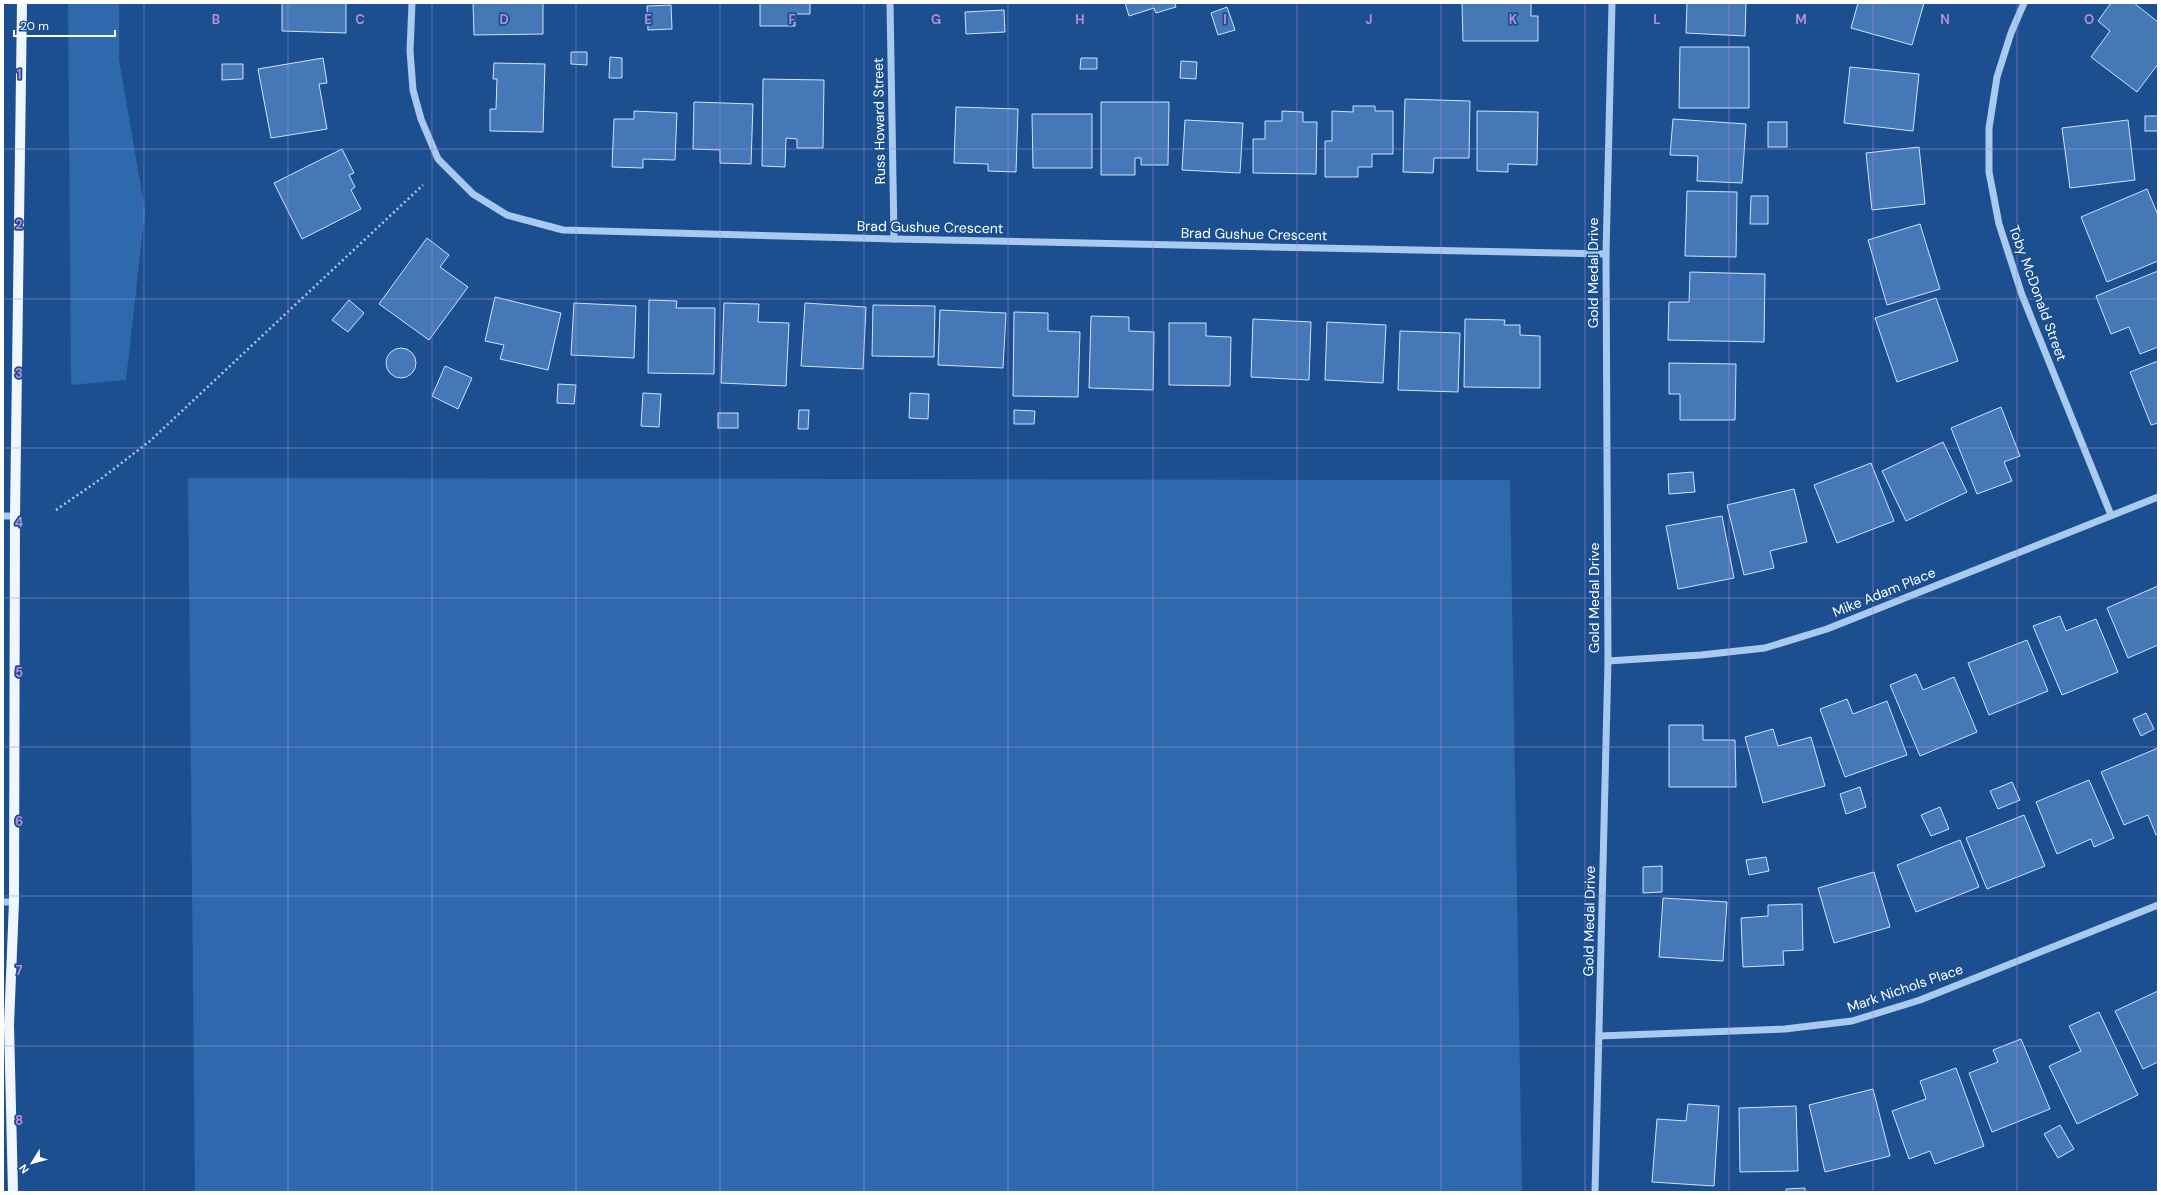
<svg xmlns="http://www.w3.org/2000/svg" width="2161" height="1195" font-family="'DM Sans',sans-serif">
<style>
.green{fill:#2e69ad}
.building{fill:#4478b7;stroke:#cfe3fa}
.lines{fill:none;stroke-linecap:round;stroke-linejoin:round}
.path{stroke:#a9c9ee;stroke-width:2.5;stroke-dasharray:2 3;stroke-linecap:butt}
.minor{stroke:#a9c9ee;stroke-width:7}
.major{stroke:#f0f6ff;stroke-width:10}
.grid{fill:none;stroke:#b68bdc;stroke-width:1;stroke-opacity:0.55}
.labels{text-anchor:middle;stroke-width:3.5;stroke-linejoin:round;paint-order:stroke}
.street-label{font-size:14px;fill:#fff;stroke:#1b4f8f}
.grid-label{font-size:13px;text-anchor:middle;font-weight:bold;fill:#b68bdc;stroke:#1b4f8f;stroke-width:3.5;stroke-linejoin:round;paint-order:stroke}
</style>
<rect width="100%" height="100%" fill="#1b4f8f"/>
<g class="green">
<polygon points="68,3 119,3 119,59 145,211 126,380 71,385"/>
<polygon points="188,478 1510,480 1522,1192 195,1192"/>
</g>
<g class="building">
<polygon points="282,3 346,3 346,33 282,31"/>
<polygon points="473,3 543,3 543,34 474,35"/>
<polygon points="760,3 810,3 810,14 795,14 795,26 760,26"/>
<polygon points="1125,3 1175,3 1176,7 1156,13 1154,8 1129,16"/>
<polygon points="1462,3 1531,3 1531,16 1538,16 1538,41 1463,41"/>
<polygon points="1687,3 1746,3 1745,36 1686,33"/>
<polygon points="1858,3 1924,3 1912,45 1851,28"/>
<polygon points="2111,3 2134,3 2158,22 2158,64 2137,92 2091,57 2110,31 2098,21"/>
<polygon points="671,5 672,29 648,30 647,6"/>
<polygon points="1227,7 1235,30 1218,35 1211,13"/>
<polygon points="1004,10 1005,32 966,34 965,12"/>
<polygon points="1680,47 1749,47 1749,108 1679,108"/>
<polygon points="571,52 587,52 587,65 571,64"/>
<polygon points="610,57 622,58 622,78 609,78"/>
<polygon points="323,58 327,83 319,84 327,129 271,138 258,69"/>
<polygon points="1081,58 1097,58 1097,69 1080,69"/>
<polygon points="1181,61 1197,62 1196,79 1180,78"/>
<polygon points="494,63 545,64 543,132 490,131 490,109 496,109 497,79 493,79"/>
<polygon points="222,64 243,64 243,79 222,80"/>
<polygon points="1850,67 1919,74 1913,131 1844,123"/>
<polygon points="763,79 824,80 823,148 797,148 797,139 786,138 785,167 762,166"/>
<polygon points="1405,99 1470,101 1469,158 1434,158 1433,173 1403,172"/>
<polygon points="694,102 753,104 751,164 720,163 720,150 693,149"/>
<polygon points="1101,102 1169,102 1168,165 1141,165 1141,158 1135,158 1135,175 1101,175"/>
<polygon points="1353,106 1375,106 1375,111 1393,111 1393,154 1372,154 1372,167 1358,167 1358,177 1325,177 1325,141 1332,141 1332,111 1353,112"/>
<polygon points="956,107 1018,109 1016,172 988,171 988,164 954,163"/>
<polygon points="634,111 677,113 675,160 643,159 643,168 612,167 614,119 634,119"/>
<polygon points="1282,111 1303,112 1303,122 1317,122 1316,174 1253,173 1253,139 1265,139 1265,121 1282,121"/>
<polygon points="1477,111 1538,112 1537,165 1508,164 1508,172 1477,171"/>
<polygon points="1032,114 1092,114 1092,168 1033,168"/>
<rect x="2145" y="116" width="13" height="15"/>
<polygon points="1673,119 1746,124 1742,183 1697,181 1698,156 1670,155"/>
<polygon points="1185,120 1243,123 1240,173 1182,170"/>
<polygon points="2128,120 2135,180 2070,188 2062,128"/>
<rect x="1768" y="122" width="19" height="25"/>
<polygon points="1919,147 1925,204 1872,210 1866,153"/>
<polygon points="342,149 354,173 349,175 355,187 351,190 361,209 302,239 274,183"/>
<polygon points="2147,189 2158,215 2158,261 2107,282 2081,217"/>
<polygon points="1687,191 1737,192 1736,257 1685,256"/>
<polygon points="1751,196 1768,196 1768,224 1750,224"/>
<polygon points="1920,224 1940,289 1887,305 1868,240"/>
<polygon points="427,238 449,255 440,267 468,287 429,340 379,304"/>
<polygon points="2158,271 2158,347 2140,354 2129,327 2111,334 2096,296"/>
<polygon points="1690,272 1765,274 1764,342 1668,340 1669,302 1689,302"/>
<polygon points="495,297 561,313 548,370 500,359 504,345 485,341"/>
<polygon points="1936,298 1958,361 1897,382 1875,318"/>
<polygon points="349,300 364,313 348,332 332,320"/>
<polygon points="649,300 677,301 676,308 715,308 714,374 648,373"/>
<polygon points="574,303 636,306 634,358 571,355"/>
<polygon points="724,303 759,304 758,322 789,323 786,386 721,383"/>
<polygon points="805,303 866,307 863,369 801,366"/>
<polygon points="873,305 935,306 934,357 872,356"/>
<polygon points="940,310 1006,313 1003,368 938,365"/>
<polygon points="1014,312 1048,313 1048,331 1080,332 1078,397 1013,396"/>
<polygon points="1091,316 1129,317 1129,331 1154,332 1153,390 1089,388"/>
<polygon points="1253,319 1311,322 1309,380 1251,377"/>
<polygon points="1465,319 1505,320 1504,325 1520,325 1520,335 1540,336 1540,388 1464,387"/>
<polygon points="1327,322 1386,325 1383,383 1325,380"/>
<polygon points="1169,323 1206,323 1206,336 1231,337 1230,386 1169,385"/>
<polygon points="1400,331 1460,333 1458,392 1398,390"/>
<circle cx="401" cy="363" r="15"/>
<polygon points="2158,361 2158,423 2151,425 2130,372"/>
<polygon points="1669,363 1736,364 1735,420 1680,420 1680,394 1669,394"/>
<polygon points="445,366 472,378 458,409 432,396"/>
<polygon points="558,384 576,385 574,404 557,403"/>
<polygon points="643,393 661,394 659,427 641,426"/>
<polygon points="910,393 929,394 928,419 909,418"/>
<polygon points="2001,407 2020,456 2004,462 2012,481 1977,494 1951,428"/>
<polygon points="799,410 809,410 808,429 798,429"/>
<polygon points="1014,410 1035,411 1034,424 1014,424"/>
<rect x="718" y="413" width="20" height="15"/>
<polygon points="1943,442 1967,492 1906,521 1882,471"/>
<polygon points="1871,463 1894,521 1837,543 1814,485"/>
<polygon points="1693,472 1695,492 1669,494 1668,474"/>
<polygon points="1794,489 1807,542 1770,551 1774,568 1744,575 1727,505"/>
<polygon points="1722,516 1734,578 1678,589 1666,526"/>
<polygon points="2158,586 2158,645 2128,658 2107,608"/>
<polygon points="2060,616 2066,631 2096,619 2118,672 2062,695 2033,626"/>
<polygon points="2027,640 2048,691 1989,715 1968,663"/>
<polygon points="1916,674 1923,690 1954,677 1977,732 1920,756 1890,685"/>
<polygon points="1847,699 1853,714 1887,701 1907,755 1845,777 1820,709"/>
<polygon points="2146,713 2154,729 2141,736 2133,719"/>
<polygon points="1669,725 1703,725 1703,740 1735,740 1736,787 1669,787"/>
<polygon points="1773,729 1778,746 1811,737 1825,786 1763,803 1745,737"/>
<polygon points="2158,748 2158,834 2156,835 2148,815 2124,825 2101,772"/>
<polygon points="2089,780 2114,838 2094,847 2091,839 2057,854 2036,802"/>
<polygon points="2012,782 2020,800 1998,809 1990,791"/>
<polygon points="1860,787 1866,807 1846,814 1840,794"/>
<polygon points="1940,807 1949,829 1931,836 1921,815"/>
<polygon points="2024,815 2045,866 1987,889 1966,838"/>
<polygon points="1960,840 1979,887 1916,912 1897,865"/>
<polygon points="1766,857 1769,871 1749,875 1746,860"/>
<polygon points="1662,866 1662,892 1643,893 1643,867"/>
<polygon points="1874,872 1890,927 1834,943 1818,888"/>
<polygon points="1663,898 1727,902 1723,961 1659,957"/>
<polygon points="1802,904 1803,950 1783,951 1784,965 1743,967 1741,918 1768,916 1768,905"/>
<polygon points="2158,991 2158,1062 2143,1069 2115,1011"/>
<polygon points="2099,1012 2138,1095 2077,1124 2049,1066 2081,1051 2069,1026"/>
<polygon points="2021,1039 2050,1109 1992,1132 1969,1073 1998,1062 1993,1050"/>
<polygon points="1956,1068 1984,1146 1935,1164 1930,1151 1909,1159 1892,1111 1926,1099 1920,1081"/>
<polygon points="1873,1089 1890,1156 1825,1172 1809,1105"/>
<polygon points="1688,1104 1719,1106 1714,1186 1652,1182 1657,1119 1686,1121"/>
<polygon points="1796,1106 1798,1171 1740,1172 1739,1108"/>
<polygon points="2060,1125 2074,1149 2058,1158 2044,1134"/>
<polygon points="1805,1188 1805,1192 1786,1192 1786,1189"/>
</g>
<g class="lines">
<polyline class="path" points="56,510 102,478 150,441 423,185"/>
<g class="minor">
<polyline points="412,3 410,51 413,90 421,119 438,159 473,194 507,215 563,230 894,239 1606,254"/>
<polyline points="890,3 894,239"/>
<polyline points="2024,3 2011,33 1997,77 1989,128 1989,172 1999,224 2022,295 2111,515"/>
<polyline points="3,516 15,516"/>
<polyline points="1608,661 1701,655 1765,648 1827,629 2158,497"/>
<polyline points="3,902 14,902"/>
<polyline points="1599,1036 1785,1029 1852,1021 1920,1000 2158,905"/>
<polyline points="1595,1192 1608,661 1606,254 1612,3"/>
</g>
<polyline class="major" points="13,1192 9,1025 14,902 15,516 22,3"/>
</g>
<path class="grid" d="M144 3V1192M288 3V1192M432 3V1192M576 3V1192M720 3V1192M864 3V1192M1008 3V1192M1153 3V1192M1297 3V1192M1441 3V1192M1585 3V1192M1729 3V1192M1873 3V1192M2017 3V1192M3 149H2158M3 299H2158M3 448H2158M3 598H2158M3 747H2158M3 896H2158M3 1046H2158"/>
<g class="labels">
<g class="street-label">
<text transform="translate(879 121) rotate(-91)" y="5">Russ Howard Street</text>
<text transform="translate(930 227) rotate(1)" y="5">Brad Gushue Crescent</text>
<text transform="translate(1254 234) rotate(1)" y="5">Brad Gushue Crescent</text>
<text transform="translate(1593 273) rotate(-90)" y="5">Gold Medal Drive</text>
<text transform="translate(2038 293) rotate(70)" y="5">Toby McDonald Street</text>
<text transform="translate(1884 592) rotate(-22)" y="5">Mike Adam Place</text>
<text transform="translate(1594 598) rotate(-90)" y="5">Gold Medal Drive</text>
<text transform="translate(1589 921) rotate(-89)" y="5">Gold Medal Drive</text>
<text transform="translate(1905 988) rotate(-19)" y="5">Mark Nichols Place</text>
</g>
</g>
<g class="grid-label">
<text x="216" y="24">B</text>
<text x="360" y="24">C</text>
<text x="504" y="24">D</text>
<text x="648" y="24">E</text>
<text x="792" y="24">F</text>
<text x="936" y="24">G</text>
<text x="1080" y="24">H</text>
<text x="1225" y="24">I</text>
<text x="1369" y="24">J</text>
<text x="1513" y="24">K</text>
<text x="1657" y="24">L</text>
<text x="1801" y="24">M</text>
<text x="1945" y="24">N</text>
<text x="2089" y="24">O</text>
<text x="19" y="79">1</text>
<text x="19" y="229">2</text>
<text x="19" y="378">3</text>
<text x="19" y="527">4</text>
<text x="19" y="677">5</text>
<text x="19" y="826">6</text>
<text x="19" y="975">7</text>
<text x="19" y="1125">8</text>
</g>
<rect width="2161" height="1195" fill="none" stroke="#ffffff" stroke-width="8"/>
<g transform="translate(32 1163) rotate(233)" stroke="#1b4f8f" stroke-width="3" paint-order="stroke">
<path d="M0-3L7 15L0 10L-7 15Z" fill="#ffffff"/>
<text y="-6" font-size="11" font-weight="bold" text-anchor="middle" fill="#ffffff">N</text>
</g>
<path d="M14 30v6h101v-6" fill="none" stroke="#ffffff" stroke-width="2"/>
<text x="20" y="30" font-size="12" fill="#ffffff" stroke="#1b4f8f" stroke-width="3" paint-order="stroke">20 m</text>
</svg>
